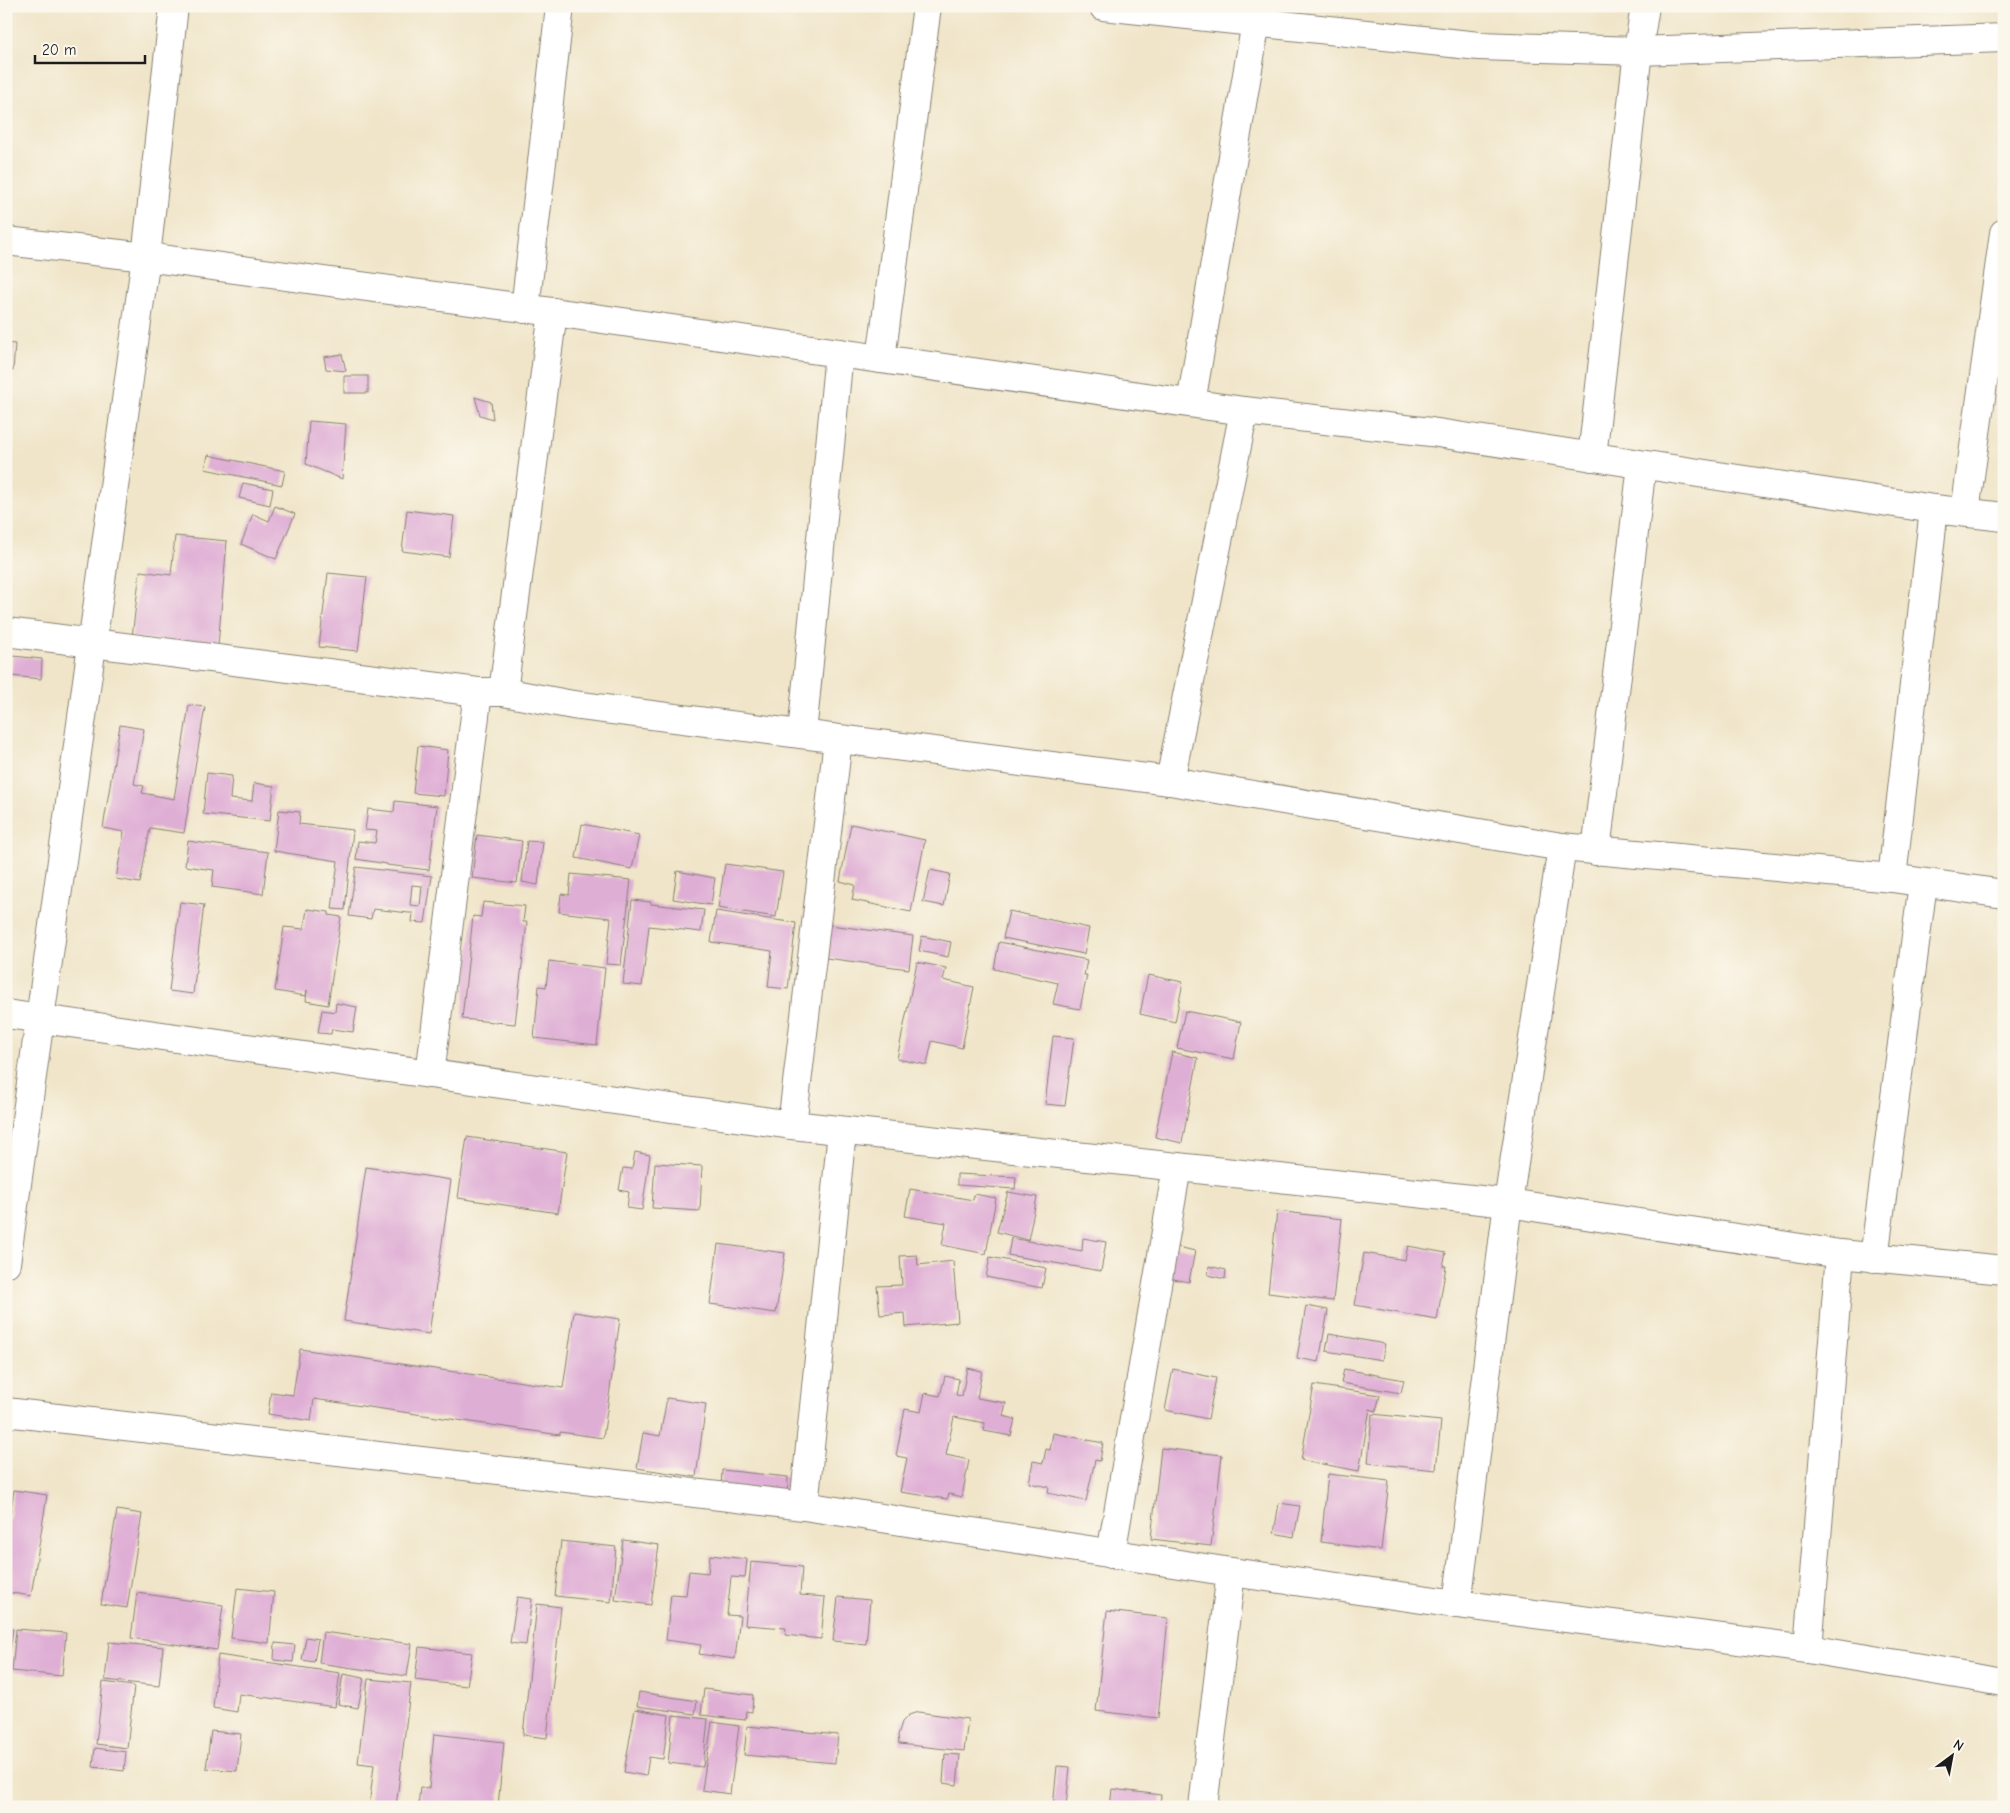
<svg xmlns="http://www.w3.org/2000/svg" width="2010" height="1813" font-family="'Comic Neue',sans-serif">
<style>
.building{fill:#dfaed5;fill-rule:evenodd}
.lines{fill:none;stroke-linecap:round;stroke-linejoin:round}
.street-casing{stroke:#868072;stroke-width:30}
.secondary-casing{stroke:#868072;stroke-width:30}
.street{stroke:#fff;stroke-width:28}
.secondary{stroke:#fff;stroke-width:28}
</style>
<rect width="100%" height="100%" fill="#fbf7ec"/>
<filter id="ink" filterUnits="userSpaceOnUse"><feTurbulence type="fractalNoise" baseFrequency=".02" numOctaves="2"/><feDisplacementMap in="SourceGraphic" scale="10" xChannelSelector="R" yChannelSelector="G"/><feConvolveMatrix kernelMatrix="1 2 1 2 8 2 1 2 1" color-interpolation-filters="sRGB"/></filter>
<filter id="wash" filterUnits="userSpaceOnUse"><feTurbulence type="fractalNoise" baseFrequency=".0096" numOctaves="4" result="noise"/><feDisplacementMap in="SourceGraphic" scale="20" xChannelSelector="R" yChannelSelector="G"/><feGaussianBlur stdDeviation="1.12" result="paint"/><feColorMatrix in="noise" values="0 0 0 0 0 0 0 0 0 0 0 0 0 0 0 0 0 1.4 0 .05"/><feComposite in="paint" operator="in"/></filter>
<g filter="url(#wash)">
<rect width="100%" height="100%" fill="#f0e5c9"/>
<g id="blocks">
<g class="building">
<polygon points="6,343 15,344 13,371 6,370"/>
<polygon points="342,354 346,371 326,369 324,357"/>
<rect x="344" y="376" width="24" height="17"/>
<polygon points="475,397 491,402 493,419 480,415"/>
<polygon points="309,421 346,424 342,479 306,464"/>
<polygon points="208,455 285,471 282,485 205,469"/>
<polygon points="243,483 273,489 270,505 239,498"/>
<polygon points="275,506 295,514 276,559 241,544 253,514 269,521"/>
<polygon points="407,510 454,516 449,557 402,551"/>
<polygon points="175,536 227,541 218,646 132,637 140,571 171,575"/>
<polygon points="328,573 367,577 358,651 319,647"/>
<polygon points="13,656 42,659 41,679 11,676"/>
<polygon points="189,705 205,707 184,833 150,828 140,883 116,879 124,832 103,828 120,725 144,729 134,784 144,786 142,793 174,799"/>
<polygon points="418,746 448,750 444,796 413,793"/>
<polygon points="207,773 232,776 230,799 252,801 254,783 274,786 270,821 203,814"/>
<polygon points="395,801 437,806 429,870 387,865 387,864 356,859 358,841 375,843 377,831 365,830 368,809 394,812"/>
<polygon points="279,810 300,812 299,824 353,830 345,910 332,909 338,861 274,851"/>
<polygon points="582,824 639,835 632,869 576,858"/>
<polygon points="851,824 925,840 911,912 852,900 855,885 840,881"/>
<polygon points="477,835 522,841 517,883 472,878"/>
<polygon points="188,841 268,852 263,894 212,887 214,870 185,866"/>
<polygon points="527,841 543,842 538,885 522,882"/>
<polygon points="725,864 783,872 776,917 718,908"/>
<path d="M356 867 432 876 425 923 412 922 413 913H409L373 909 371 919 349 916ZM412 885 422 886 420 906 410 905Z"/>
<polygon points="930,870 950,874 944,906 923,902"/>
<polygon points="677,871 715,878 711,905 673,899"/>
<polygon points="571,874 631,880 621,965 606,964 611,918 559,912 561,894 569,895"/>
<polygon points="632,900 651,902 651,904 704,910 701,932 649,926 642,986 623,984"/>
<polygon points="180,902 204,905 193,994 169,991"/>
<polygon points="483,902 525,906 523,922 527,922 515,1024 462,1019 473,916 481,917"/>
<polygon points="307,909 329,912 329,915 341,917 328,1005 306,1001 307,990 306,996 275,991 284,927 304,929"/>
<polygon points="716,911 796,923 788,989 768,987 772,951 711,942"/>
<polygon points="1009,911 1089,928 1084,954 1003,938"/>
<polygon points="830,925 913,936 909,969 826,958"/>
<polygon points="922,936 951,942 948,957 919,951"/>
<polygon points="999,942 1087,960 1084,975 1087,975 1080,1009 1053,1004 1058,983 994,969"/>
<polygon points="549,961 605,968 597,1045 534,1038 539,986 546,987"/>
<polygon points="917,962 946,968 943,980 974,987 962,1048 932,1041 927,1065 897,1059"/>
<polygon points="1148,975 1183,982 1175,1022 1140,1014"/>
<polygon points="336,1003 357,1007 353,1032 332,1029 331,1034 318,1033 322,1010 335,1012"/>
<polygon points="1185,1011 1241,1022 1234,1059 1177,1048"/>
<polygon points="1053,1036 1074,1038 1065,1106 1045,1104"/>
<polygon points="1172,1052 1198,1058 1182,1143 1155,1137"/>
<polygon points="467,1137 567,1152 558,1213 458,1198"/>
<polygon points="635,1152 650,1155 642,1210 627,1208 629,1192 619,1190 623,1168 632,1169"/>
<polygon points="655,1163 702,1166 700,1211 652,1208"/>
<polygon points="366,1167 451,1180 429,1334 344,1321"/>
<polygon points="957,1174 1016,1177 1015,1189 957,1185"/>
<polygon points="910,1189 973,1200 974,1194 996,1198 986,1254 942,1245 946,1223 905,1216"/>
<polygon points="1008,1192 1037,1197 1028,1240 997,1232"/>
<polygon points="1277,1211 1342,1219 1333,1301 1268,1293"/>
<polygon points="1011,1238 1082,1251 1083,1238 1106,1242 1101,1271 1008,1255"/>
<polygon points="718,1244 785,1253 776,1313 710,1304"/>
<polygon points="1174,1246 1195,1251 1189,1282 1168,1278"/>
<polygon points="1408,1246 1446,1253 1443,1266 1446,1266 1437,1320 1355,1305 1364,1253 1405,1260"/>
<polygon points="917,1255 918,1265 953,1261 958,1322 906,1327 905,1313 880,1315 877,1286 902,1285 900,1256"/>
<polygon points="990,1257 1046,1268 1042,1288 986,1277"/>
<polygon points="1209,1266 1226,1270 1225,1279 1208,1275"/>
<polygon points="1306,1306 1328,1310 1319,1362 1297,1358"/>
<polygon points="574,1312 620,1319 603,1438 560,1432 560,1435 314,1399 311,1421 268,1414 271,1392 293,1395 300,1349 563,1388"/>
<polygon points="1329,1334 1385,1344 1382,1360 1326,1351"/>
<polygon points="967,1368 982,1371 977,1398 1006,1403 1003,1416 1015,1419 1011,1436 984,1431 985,1423 954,1417 946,1455 969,1460 962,1497 949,1494 947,1499 900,1492 907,1458 896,1456 905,1409 921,1412 925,1393 940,1396 945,1376 959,1379 956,1395 962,1396"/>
<polygon points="1173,1369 1216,1378 1208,1419 1165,1410"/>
<polygon points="1344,1369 1404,1380 1401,1393 1341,1383"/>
<polygon points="1314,1385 1380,1395 1376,1411 1370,1409 1359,1471 1301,1460"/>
<polygon points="667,1398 706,1404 696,1477 637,1468 643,1433 660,1436"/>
<polygon points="1372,1414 1441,1421 1436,1470 1368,1463"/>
<polygon points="1053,1433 1103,1443 1100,1461 1095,1460 1086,1501 1048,1493 1049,1487 1029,1483 1033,1461 1043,1463 1046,1449 1050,1450"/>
<polygon points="1161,1448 1222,1455 1211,1546 1151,1539"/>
<polygon points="722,1470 788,1477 787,1497 721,1490"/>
<polygon points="1328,1474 1389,1481 1381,1550 1321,1542"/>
<polygon points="14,1490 47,1495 31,1596 6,1592 6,1541"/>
<polygon points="1279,1503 1300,1506 1294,1537 1274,1533"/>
<polygon points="117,1510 142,1514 127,1608 101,1604"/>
<polygon points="623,1540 659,1545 651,1605 615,1600"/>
<polygon points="561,1541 616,1547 611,1602 555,1596"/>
<polygon points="710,1555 747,1559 745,1578 731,1577 727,1615 740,1616 735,1659 699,1654 701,1645 666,1640 671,1594 686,1595 689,1571 708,1573"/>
<polygon points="751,1562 802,1567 800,1595 825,1597 821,1639 785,1635 786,1628 745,1625"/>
<polygon points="237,1588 274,1592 269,1643 231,1638"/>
<polygon points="137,1593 223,1605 217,1650 131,1638"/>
<polygon points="517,1597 532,1599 526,1645 510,1643"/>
<polygon points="838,1597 870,1600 866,1644 833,1641"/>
<polygon points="537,1604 561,1607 547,1738 523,1735"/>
<polygon points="1107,1611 1168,1618 1158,1718 1096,1711"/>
<polygon points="6,1628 13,1629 7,1672 6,1672"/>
<polygon points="16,1629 66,1633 62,1676 12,1671"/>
<polygon points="323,1632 412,1644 407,1676 319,1663"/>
<polygon points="306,1637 318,1639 314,1662 302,1660"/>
<polygon points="109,1642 163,1647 159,1686 105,1680"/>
<polygon points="275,1643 295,1645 293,1662 274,1660"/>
<polygon points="419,1647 472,1653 467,1686 415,1680"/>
<polygon points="218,1655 340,1673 335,1707 239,1694 237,1712 213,1708"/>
<polygon points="343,1674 364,1678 358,1708 338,1704"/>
<polygon points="368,1679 411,1683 396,1807 369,1807 374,1765 358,1763"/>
<polygon points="103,1682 134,1686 127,1748 96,1744"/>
<polygon points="704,1689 753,1695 752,1712 746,1711 745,1720 701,1715"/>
<polygon points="639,1692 697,1701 695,1714 637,1706"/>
<polygon points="635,1709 669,1715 663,1759 649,1757 646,1776 624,1772"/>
<polygon points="918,1712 968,1719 964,1751 899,1744 898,1735 902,1722 909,1715"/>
<polygon points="673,1715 708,1719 703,1767 668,1763"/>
<polygon points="712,1722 739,1726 730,1794 702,1790"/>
<polygon points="747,1726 838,1735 835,1763 744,1755"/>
<polygon points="211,1731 241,1734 237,1771 206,1768"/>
<polygon points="434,1734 504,1742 498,1807 418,1807 420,1787 429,1788"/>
<polygon points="95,1748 126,1752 124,1771 93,1767"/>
<polygon points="945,1754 960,1755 957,1785 943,1783"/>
<polygon points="1057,1766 1070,1767 1066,1807 1053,1807"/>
<polygon points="1112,1789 1161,1795 1160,1807 1110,1807"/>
</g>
</g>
</g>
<g filter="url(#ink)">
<use href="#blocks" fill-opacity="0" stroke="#868072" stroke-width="1"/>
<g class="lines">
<g class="street-casing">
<g id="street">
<polyline points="1103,6 1479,46 1638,51 2004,38"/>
<polyline points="6,241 146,257 553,312 1244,411 1431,432 1934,509 2004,517"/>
<polyline points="525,309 560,6"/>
<polyline points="881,359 927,6"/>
<polyline points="1191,403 1256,22"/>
<polyline points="1592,457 1638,51 1645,6"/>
<polyline points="1965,512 2004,233"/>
<polyline points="6,632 478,692 503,692 573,705 1170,781 1562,847 1892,878 2004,894"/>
<polyline points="503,692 553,312"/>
<polyline points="802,734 839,353"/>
<polyline points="1170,781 1244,411"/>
<polyline points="1596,851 1642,465"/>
<polyline points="1892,878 1934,509"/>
<polyline points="6,1014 792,1125 1508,1203 1840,1254 2004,1270"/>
<polyline points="430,1074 478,692"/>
<polyline points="792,1125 838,740"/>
<polyline points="1874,1258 1923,883"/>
<polyline points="6,1412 804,1506 1231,1572 1457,1604 1808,1649 2004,1682"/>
<polyline points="804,1506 842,1131"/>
<polyline points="1111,1554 1177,1167"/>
<polyline points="1457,1604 1508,1203 1562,847"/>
<polyline points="1808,1649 1840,1254"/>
<polyline points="1203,1807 1231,1572"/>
</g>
</g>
<g class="secondary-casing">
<polyline id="secondary" points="6,1263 146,257 174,6"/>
</g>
<use href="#street" class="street"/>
<use href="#secondary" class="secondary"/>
</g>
</g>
<rect width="2010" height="1813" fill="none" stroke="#fbf7ec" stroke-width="25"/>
<g transform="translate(1952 1756) rotate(32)" stroke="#fbf7ec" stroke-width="4" paint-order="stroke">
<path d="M0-4L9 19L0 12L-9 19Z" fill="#1c1c1c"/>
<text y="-8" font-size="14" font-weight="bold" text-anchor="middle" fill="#1c1c1c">N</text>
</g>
<path d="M35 55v8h110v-8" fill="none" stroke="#1c1c1c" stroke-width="2.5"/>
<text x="42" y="55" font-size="15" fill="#1c1c1c" stroke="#fbf7ec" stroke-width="4" paint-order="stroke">20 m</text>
</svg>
